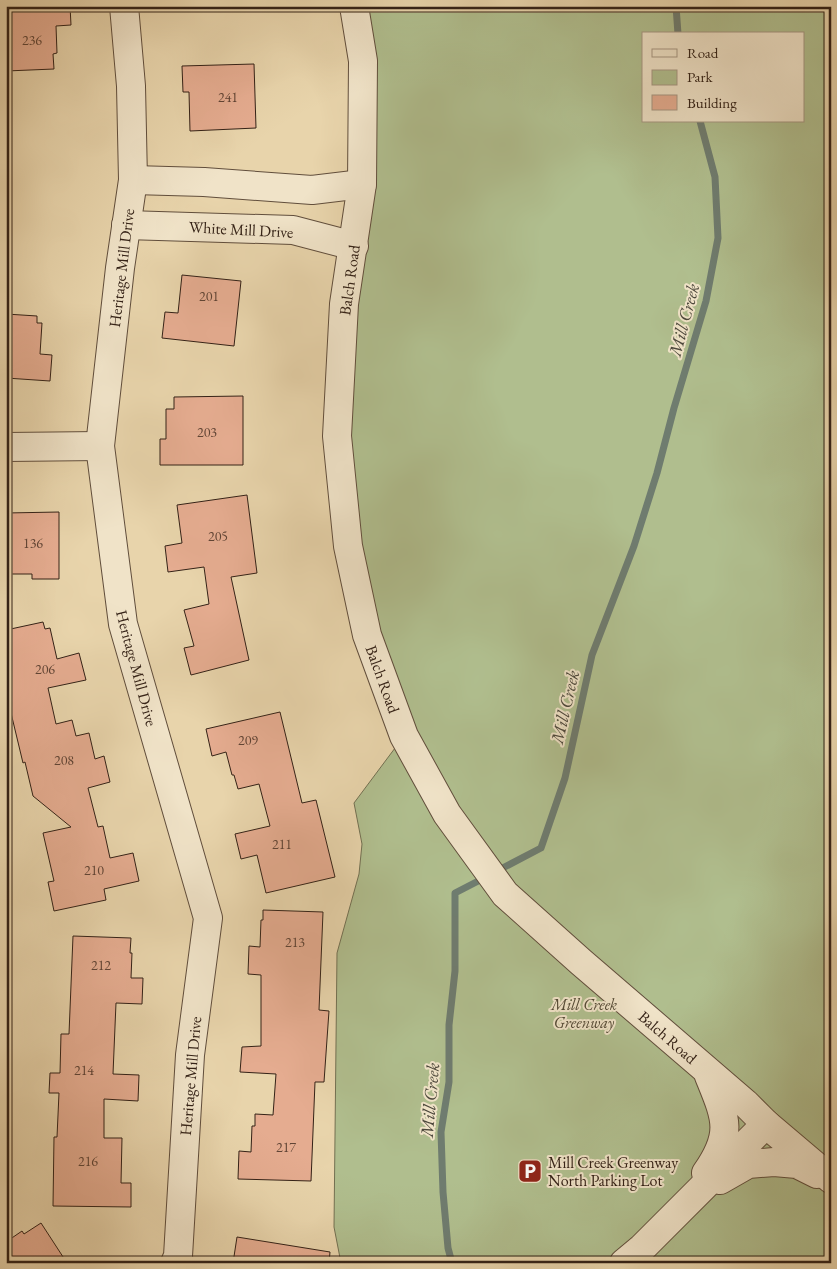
<svg xmlns="http://www.w3.org/2000/svg" width="837" height="1269" font-family="'EB Garamond',serif">
<style>
.green{fill:#b0be8e;stroke:#727052;fill-rule:evenodd}
.lines{fill:none;stroke-linecap:round;stroke-linejoin:round}
.stream{stroke:#6f7c6f;stroke-width:7}
.building{fill:#e5ac90;stroke:#342217}
.minor-casing{stroke:#614e3c;stroke-width:30}
.minor{stroke:#f0e3c8;stroke-width:28}
.labels{text-anchor:middle;stroke-width:4;stroke-linejoin:round;paint-order:stroke}
.number-label{font-size:14px;fill:#604435}
.street-label{font-size:16px;fill:#342217;stroke:#f0e3c8}
.park-label{font-size:16px;font-style:italic;fill:#534935;stroke:#f0e3c8}
.poi-label{font-size:16px;fill:#342217;stroke:#f0e3c8;text-anchor:start}
.water-label{font-size:18px;font-style:italic;fill:#4d483c;stroke:#f0e3c8}
</style>
<rect width="100%" height="100%" fill="#e8d4ab"/>
<filter id="stains"><feTurbulence type="fractalNoise" baseFrequency=".004" numOctaves="4"/><feColorMatrix values="0 0 0 0 .2 0 0 0 0 .09 0 0 0 0 .02 0 0 0 .5 -.17"/></filter>
<radialGradient id="worn" r=".72"><stop offset=".6" stop-color="#630" stop-opacity="0"/><stop offset="1" stop-color="#630" stop-opacity=".3"/></radialGradient>
<path class="green" d="M354 6H831V1263H341L334 1227 337 953 359 874 362 844 354 803 404 736 348 546 344 304ZM643 34H803V121H643Z"/>
<g class="lines">
<g class="stream">
<polyline points="676,6 678,34"/>
<polyline points="495,872 541,848 565,778 592,655 634,546 657,473 674,408 706,301 718,238 715,177 700,121"/>
<polyline points="452,1263 448,1248 443,1192 441,1132 449,1082 449,1025 455,971 455,893 486,877"/>
</g>
</g>
<g class="building">
<polygon points="6,6 70,6 71,25 56,26 57,53 53,54 54,69 6,71"/>
<polygon points="254,64 256,128 190,131 189,92 183,92 182,66"/>
<polygon points="182,275 241,281 234,346 162,338 165,312 178,313"/>
<polygon points="6,314 37,316 37,323 42,323 40,354 52,355 50,381 6,378"/>
<polygon points="243,396 243,465 160,465 160,439 166,439 166,409 174,409 174,397"/>
<polygon points="247,495 257,573 231,577 249,660 191,675 184,648 194,646 184,610 209,604 204,567 168,572 165,546 182,543 177,505"/>
<polygon points="59,512 59,579 32,579 32,574 6,574 6,513"/>
<polygon points="43,622 45,629 50,628 57,659 79,653 86,680 48,688 56,724 72,720 76,736 89,733 95,759 104,756 110,782 88,788 98,827 103,826 110,858 133,853 139,881 104,889 106,900 54,911 48,882 54,881 43,833 71,827 33,796 25,762 23,763 11,713 6,714 6,630"/>
<polygon points="280,712 302,803 316,800 335,877 266,893 257,855 241,859 235,834 270,826 259,784 238,789 234,775 232,775 226,752 212,756 206,729"/>
<polygon points="263,910 323,912 319,1010 329,1011 324,1082 315,1082 311,1181 238,1179 239,1151 251,1152 252,1126 255,1126 255,1114 273,1115 276,1074 240,1072 242,1047 261,1046 261,975 248,974 249,946 260,947 261,920 263,920"/>
<polygon points="73,936 131,938 130,953 132,953 131,978 143,978 142,1004 116,1003 113,1074 139,1075 138,1101 104,1099 104,1138 122,1138 121,1183 131,1183 131,1207 53,1206 54,1137 57,1137 59,1093 49,1093 50,1073 60,1073 61,1034 69,1034"/>
<polygon points="41,1223 67,1263 6,1263 6,1242 22,1231 24,1234"/>
<polygon points="237,1237 330,1252 329,1263 233,1263"/>
</g>
<g class="lines">
<g class="minor-casing">
<g id="minor">
<polyline points="124,6 131,86 133,180 120,268 100,446 123,624 208,918 190,1055 178,1256 175,1263"/>
<polyline points="354,6 363,61 362,184 344,304 337,436 348,546 367,635 404,736 447,814 505,894 581,962 745,1103 766,1124 831,1179"/>
<polyline points="133,180 204,182 312,190 362,184"/>
<polyline points="126,225 293,230 354,246"/>
<polyline points="6,447 100,446"/>
<path d="M706 1173C734 1133 726 1118 709 1076"/>
<polyline points="720,1180 748,1164 774,1162 797,1164 817,1174"/>
<polyline points="624,1263 642,1248 766,1124"/>
</g>
</g>
<use href="#minor" class="minor"/>
</g>
<defs>
<g id="parking-square" transform="scale(1.25)"><rect x="-9" y="-9" width="18" height="18" rx="4" fill="#8f2418" stroke="#f0e3c8"/><path d="M-3.5-5.5H1a3.5 3.5 0 0 1 0 7H-1V5.5H-3.5ZM-1-3.4V-.6H.8a1.4 1.4 0 0 0 0-2.8Z" fill="#fff"/></g>
</defs>
<g fill-rule="evenodd">
<use href="#parking-square" x="530" y="1171"/>
</g>
<g class="labels">
<g class="number-label">
<text x="32" y="45">236</text>
<text x="228" y="102">241</text>
<text x="209" y="301">201</text>
<text x="207" y="437">203</text>
<text x="218" y="541">205</text>
<text x="33" y="548">136</text>
<text x="45" y="674">206</text>
<text x="248" y="745">209</text>
<text x="64" y="765">208</text>
<text x="282" y="849">211</text>
<text x="94" y="875">210</text>
<text x="295" y="947">213</text>
<text x="101" y="970">212</text>
<text x="84" y="1075">214</text>
<text x="286" y="1152">217</text>
<text x="88" y="1166">216</text>
</g>
<g class="street-label">
<text transform="translate(241 229) rotate(3)" y="6">White Mill Drive</text>
<text transform="translate(121 268) rotate(-83)" y="6">Heritage Mill Drive</text>
<text transform="translate(349 280) rotate(-82)" y="6">Balch Road</text>
<text transform="translate(137 668) rotate(75)" y="6">Heritage Mill Drive</text>
<text transform="translate(383 679) rotate(70)" y="6">Balch Road</text>
<text transform="translate(668 1037) rotate(41)" y="6">Balch Road</text>
<text transform="translate(190 1076) rotate(-85)" y="6">Heritage Mill Drive</text>
</g>
<g class="park-label">
<text x="584" y="1010">Mill Creek<tspan x="584" dy="18">Greenway</tspan></text>
</g>
<g class="poi-label">
<text x="548" y="1168">Mill Creek Greenway<tspan x="548" dy="18">North Parking Lot</tspan></text>
</g>
<g class="water-label">
<text transform="translate(684 320) rotate(-75)" y="6">Mill Creek</text>
<text transform="translate(565 707) rotate(-77)" y="6">Mill Creek</text>
<text transform="translate(430 1100) rotate(-85)" y="6">Mill Creek</text>
</g>
</g>
<rect width="837" height="1269" fill="none" stroke="#e8d4ab" stroke-width="25"/>
<rect x="8" y="8" width="822" height="1254" fill="none" stroke="#342217" stroke-width="2.5"/>
<rect x="12" y="12" width="812" height="1244" fill="none" stroke="#342217"/>
<rect x="642" y="32" width="162" height="90" fill="#f0e3c8" stroke="#a59681"/>
<rect x="652" y="49" width="25" height="8" fill="#f0e3c8" stroke="#a59681"/>
<text x="687" y="58" font-size="15" fill="#342217">Road</text>
<rect x="652" y="70" width="25" height="15" fill="#b0be8e" stroke="#a59681"/>
<text x="687" y="82" font-size="15" fill="#342217">Park</text>
<rect x="652" y="95" width="25" height="15" fill="#e5ac90" stroke="#a59681"/>
<text x="687" y="108" font-size="15" fill="#342217">Building</text>
<rect width="100%" height="100%" filter="url(#stains)"/>
<rect width="100%" height="100%" fill="url(#worn)"/>
</svg>
